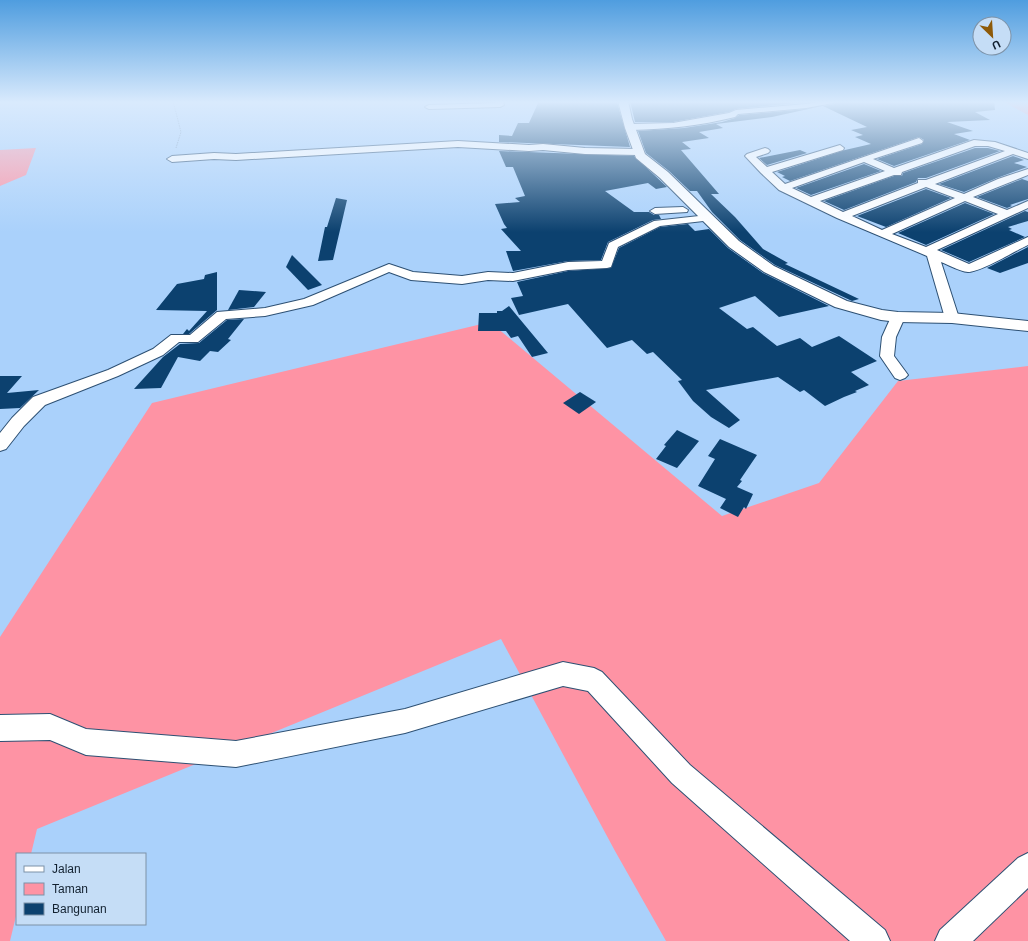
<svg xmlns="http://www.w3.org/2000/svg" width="1028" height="941" font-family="Helvetica,sans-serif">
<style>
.green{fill:#fe93a4}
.building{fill:#0c416f}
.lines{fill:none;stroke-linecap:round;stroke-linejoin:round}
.minor-casing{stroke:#2d5073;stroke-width:2}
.tertiary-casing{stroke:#2d5073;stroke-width:2}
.path{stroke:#7695b6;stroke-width:1;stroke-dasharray:1.5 1;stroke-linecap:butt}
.minor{fill:#fff;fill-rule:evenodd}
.tertiary{fill:#fff;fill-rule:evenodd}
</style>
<rect width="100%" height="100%" fill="#aad1fb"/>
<g class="green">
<polygon points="1002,101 1028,101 1028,115"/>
<polygon points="36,148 26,175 0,186 0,150"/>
<polygon points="490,322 722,516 819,483 898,381 1028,366 1028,941 666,941 615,851 501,639 37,829 31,854 17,854 17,912 10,941 0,941 0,637 152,403"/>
</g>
<g class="building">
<polygon points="539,101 601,103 600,102 617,102 630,147 499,142 499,135 512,136 518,123 529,123"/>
<polygon points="630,101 816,101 736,109 729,112 673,122 635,122"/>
<polygon points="838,101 994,101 995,110 975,112 990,120 947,122 973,131 954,134 970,140 894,166 877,159 922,144 924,140 919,137 790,181 782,177 785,176 777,172 845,150 871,144 855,137 863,135 851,130 867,127 823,106 834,104"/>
<polygon points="822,106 772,117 716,124 723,128 699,132 709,138 682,142 691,149 681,150 719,194 711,194 735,217 763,249 788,263 785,264 859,299 852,301 775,265 740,240 712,212 697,191 690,191 669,171 646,153 638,131 684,128 722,122 735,118 739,115 806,109"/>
<polygon points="975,148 988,148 1000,151 926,178 918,178 916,182 844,210 824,201 894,176 902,176 903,173"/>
<polygon points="800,150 807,153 767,165 759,158"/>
<polygon points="499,151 634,156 667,187 656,189 648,183 605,191 634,212 649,212 654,215 659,215 661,219 653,220 608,242 601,260 568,261 513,271 506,251 521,251 501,229 507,228 504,224 495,204 520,202 515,198 525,196 513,167 506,167"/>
<polygon points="1013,156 1024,160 1014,163 1027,167 997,178 964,192 939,184"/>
<polygon points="864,164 881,171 811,195 796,188"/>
<polygon points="1022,179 1028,181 1028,199 1010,205 1012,206 1007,208 977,197"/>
<polygon points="926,189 951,198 886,227 857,216"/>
<polygon points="336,198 347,200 333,260 318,261 325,227 327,227"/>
<polygon points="965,203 994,214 926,245 898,233"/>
<polygon points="1025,211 1028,212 1028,221 1008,227 1012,229 1009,230 1025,237 969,262 941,250"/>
<polygon points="688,224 695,231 709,229 728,248 763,273 829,306 779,317 755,296 719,308 747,329 753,327 777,346 800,338 812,347 839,336 877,361 851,372 869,385 855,391 857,392 844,397 825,406 804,390 800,392 778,377 706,390 740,420 729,428 711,417 693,401 678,381 682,380 653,352 647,354 632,340 607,348 568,304 519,315 511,298 523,296 517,282 568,271 611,268 619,248 660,227"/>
<polygon points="1028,247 1028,263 1000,273 987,268"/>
<polygon points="292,255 322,285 308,290 286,267"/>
<polygon points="217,272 217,310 189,334 183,334 187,329 189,331 207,311 156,310 177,284 204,279 205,275"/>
<polygon points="239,290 266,292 254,307 228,310"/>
<polygon points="509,306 548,353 532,357 518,336 511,338 506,331 478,331 479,313 497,313 497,311 502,311"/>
<polygon points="244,319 228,339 231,340 218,352 210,351 200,361 178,357 161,388 134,389 163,357 180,344 199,343 227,320"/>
<polygon points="0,376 22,376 7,393 39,390 20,408 0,409"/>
<polygon points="580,392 596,402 579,414 563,403"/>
<polygon points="677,430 699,441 677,468 656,459 666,446 664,445"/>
<polygon points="720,439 757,455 740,480 742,481 737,487 753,494 746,509 744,507 738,517 720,508 726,499 698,486 715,459 708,456"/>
</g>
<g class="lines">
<g class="minor-casing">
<g id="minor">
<polygon points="495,101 503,101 504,105 500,107 429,109 425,107 429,105 496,103"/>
<path d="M822 101H837L833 103 806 108 738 114 735 117C698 126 669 129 631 130L627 127 631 124 673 123 729 113 736 110 806 104Z"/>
<path d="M919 138 923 141 922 143 873 159 894 168 974 140 995 142 1028 153V159L1013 154 935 184 964 194 998 179 1028 169V175L973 197 1007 210 1028 201V208L937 250 969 264 1028 237V245C1015 251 981 272 968 272 959 271 949 265 941 262L959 318 957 321 952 322 947 321 945 318 927 256 837 218 779 190 761 173 745 156 747 154 765 148 768 149 770 151 768 153 756 157 767 167 840 145 844 148 843 150 772 172 785 184ZM975 146H988L1005 151 926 180H918V183L843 212 820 201 894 175H901L902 172ZM864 162 885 171 811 197 792 188ZM926 187 955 198 882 230 852 216ZM965 201 998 214 926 247 892 234Z"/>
<polygon points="458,141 529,145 543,144 585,148 638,149 643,152 638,155 585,154 543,150 529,151 458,147 236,160 214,159 172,162 167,159 172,156 214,153 236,154"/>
<polygon points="683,207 688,210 687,212 655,214 650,211 655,208"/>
<polygon points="708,215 712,216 713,218 712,220 660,226 618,247 611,267 607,268 568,270 513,281 488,280 462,284 411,280 389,272 313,305 265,316 226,319 198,342 179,342 163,355 118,376 45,405 24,426 6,449 0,451 0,433 12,418 33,397 108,370 153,349 171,335 190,335 217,312 265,308 304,299 389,264 413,272 462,276 488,272 513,273 568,262 602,261 609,243 654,221"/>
<polygon points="898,313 903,314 905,317 896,337 894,356 908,375 905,378 900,380 895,378 880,356 882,337 891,317 893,314"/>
<polygon points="563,662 594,668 602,672 690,765 885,930 890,941 850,941 672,783 588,691 563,686 405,733 236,767 86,755 50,740 0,741 0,715 50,714 86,729 236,741 405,709"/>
<polygon points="1028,853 1028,888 973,941 935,941 940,930 1018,858"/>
</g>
</g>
<g class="tertiary-casing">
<polygon id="tertiary" points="618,101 628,101 632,119 645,154 668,172 739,241 774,266 847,301 882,310 898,312 952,313 1028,321 1028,331 952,323 898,322 881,320 835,307 764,272 729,247 660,178 636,158 625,128"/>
</g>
<polyline class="path" points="173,101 181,132 176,148"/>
<use href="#minor" class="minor"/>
<use href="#tertiary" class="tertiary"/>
</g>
<linearGradient id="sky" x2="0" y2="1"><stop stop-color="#4f9ddf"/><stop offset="0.44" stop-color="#d9eafd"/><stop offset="1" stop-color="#d9eafd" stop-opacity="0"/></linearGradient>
<rect width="1028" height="232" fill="url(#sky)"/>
<rect x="16" y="853" width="130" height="72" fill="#c5ddf6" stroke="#7d92a7"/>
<rect x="24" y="866" width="20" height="6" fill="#ffffff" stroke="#7d92a7"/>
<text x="52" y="873" font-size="12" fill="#122130">Jalan</text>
<rect x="24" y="883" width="20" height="12" fill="#fe93a4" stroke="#7d92a7"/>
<text x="52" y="893" font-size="12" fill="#122130">Taman</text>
<rect x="24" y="903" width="20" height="12" fill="#0c416f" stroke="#7d92a7"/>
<text x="52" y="913" font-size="12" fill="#122130">Bangunan</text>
<g transform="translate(992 36) rotate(155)"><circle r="19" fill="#c5ddf6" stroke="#7d92a7"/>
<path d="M0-3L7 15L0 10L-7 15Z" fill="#8e5a09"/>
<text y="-6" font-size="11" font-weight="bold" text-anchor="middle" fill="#122130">U</text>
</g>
</svg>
